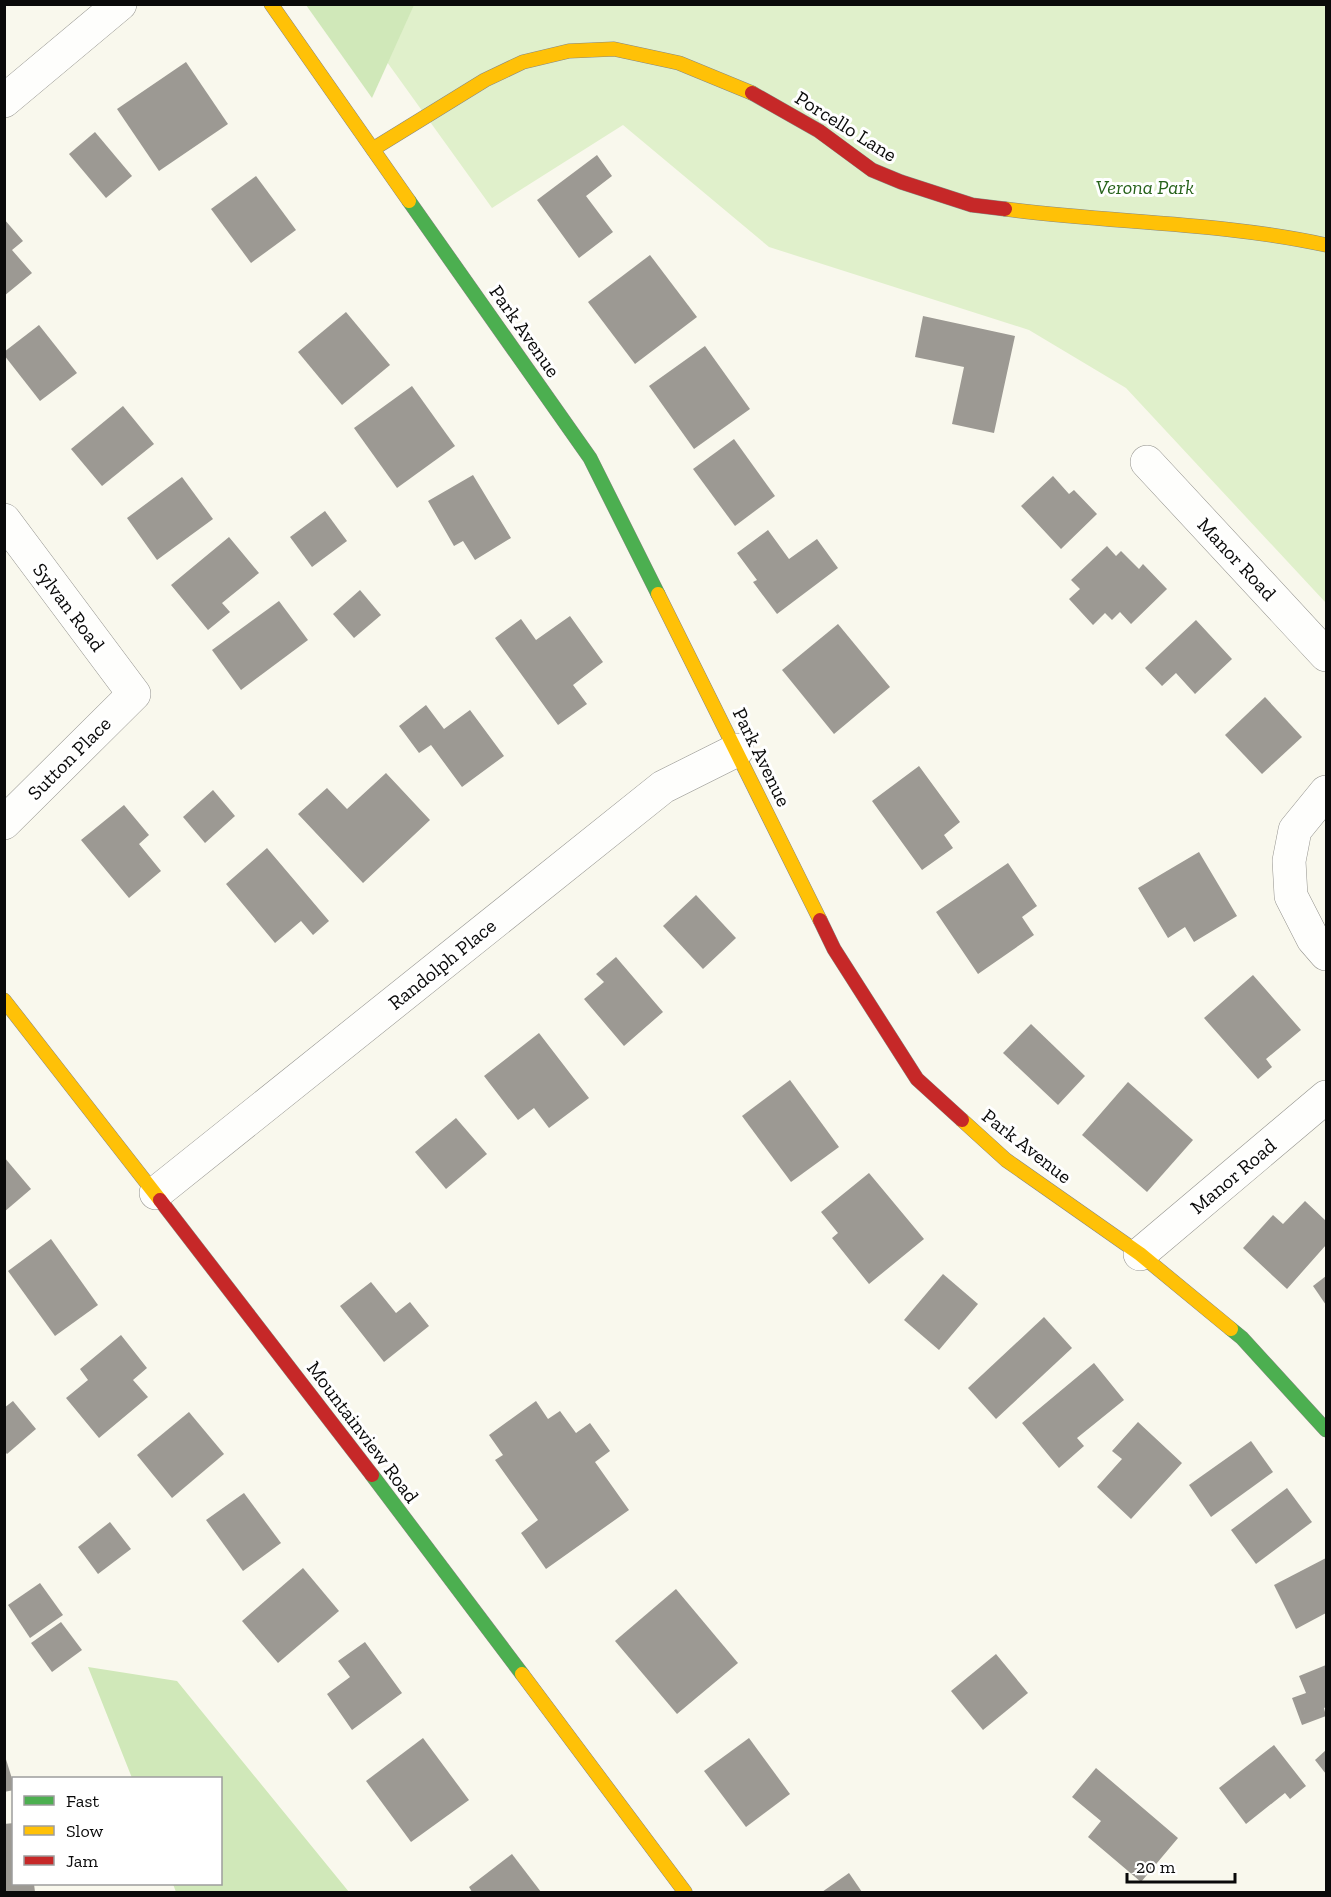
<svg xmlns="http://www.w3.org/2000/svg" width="1331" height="1897" font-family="'Zilla Slab',serif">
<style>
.green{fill:#e0f0cb}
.forest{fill:#d0e8b9}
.building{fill:#9c9993}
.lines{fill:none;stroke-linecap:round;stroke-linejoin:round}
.street-casing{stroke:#92918c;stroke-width:34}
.fast-casing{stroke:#888883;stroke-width:15}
.slow-casing{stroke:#888883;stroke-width:15}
.jam-casing{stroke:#888883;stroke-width:15}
.street{stroke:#fefefc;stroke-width:33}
.fast{stroke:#4caf50;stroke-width:14}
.slow{stroke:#ffc107;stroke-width:14}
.jam{stroke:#c62828;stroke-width:14}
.labels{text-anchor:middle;stroke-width:6;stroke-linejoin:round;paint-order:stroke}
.street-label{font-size:20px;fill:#0a0a0a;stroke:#fff}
.park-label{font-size:20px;font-style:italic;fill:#26621a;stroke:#fff}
</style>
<rect width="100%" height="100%" fill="#f9f8ed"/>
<polygon class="green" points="346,5 1326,5 1326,603 1126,388 1029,330 769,247 623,125 492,208"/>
<g class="forest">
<polygon points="306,5 414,5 372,98"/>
<polygon points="88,1667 177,1681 349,1892 176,1892 173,1884 220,1884 220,1778 132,1778"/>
</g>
<g class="building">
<polygon points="186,62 228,124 159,171 117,109"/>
<polygon points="95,132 132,176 106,198 69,154"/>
<polygon points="597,155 612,176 586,196 613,232 579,258 537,200"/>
<polygon points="256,176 296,230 251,263 211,209"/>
<polygon points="4,219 23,241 12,250 32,273 4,296"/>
<polygon points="650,255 697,317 635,364 588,302"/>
<polygon points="346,312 390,365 342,405 298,352"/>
<polygon points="923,316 1015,336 994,433 952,424 964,367 915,357"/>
<polygon points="39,325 77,373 40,401 4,355 4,352"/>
<polygon points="705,346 750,409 694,449 649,386"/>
<polygon points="412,386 455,446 397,488 354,428"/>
<polygon points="123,406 154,444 102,486 71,449"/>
<polygon points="734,439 775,496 735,526 693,469"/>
<polygon points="473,475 511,538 475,560 463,541 454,546 428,501"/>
<polygon points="1053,476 1069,494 1074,490 1097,514 1061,549 1021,506"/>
<polygon points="182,477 213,519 157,560 127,518"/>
<polygon points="325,511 347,541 312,567 290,537"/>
<polygon points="768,530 789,559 817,539 838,568 777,614 753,582 757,580 737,553"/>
<polygon points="229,537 259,573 222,603 230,612 208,630 171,585"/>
<polygon points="1107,546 1116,556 1121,551 1139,569 1143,564 1167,589 1131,624 1120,612 1112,620 1105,613 1093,625 1069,599 1080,589 1071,580"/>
<polygon points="360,590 381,615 354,638 333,614"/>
<polygon points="279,601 308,640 241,690 212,650"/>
<polygon points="570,616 603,662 573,685 587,704 558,725 495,638 521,619 536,640"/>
<polygon points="1196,620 1232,659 1195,694 1176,673 1162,686 1145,668"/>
<polygon points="838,624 890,687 834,734 782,670"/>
<polygon points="1265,697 1302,737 1262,774 1225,735"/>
<polygon points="426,705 444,729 470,710 504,756 462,787 431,745 419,753 399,726"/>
<polygon points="919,766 960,822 944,835 953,848 922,870 872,801"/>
<polygon points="386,773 430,820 363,883 298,814 327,788 347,809"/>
<polygon points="213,790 235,816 205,843 183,817"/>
<polygon points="124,805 149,835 139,844 161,871 129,898 81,840"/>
<polygon points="267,848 329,921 313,935 301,921 275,943 226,884"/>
<polygon points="1199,852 1237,916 1194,942 1185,927 1168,938 1138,888"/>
<polygon points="1008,863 1037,906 1022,917 1034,935 978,974 936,912"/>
<polygon points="696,895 736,938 703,969 663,926"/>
<polygon points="616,957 663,1012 624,1046 584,999 604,982 596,974"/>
<polygon points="1253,975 1301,1030 1266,1059 1272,1067 1258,1079 1204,1018"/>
<polygon points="1031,1024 1085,1076 1058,1105 1003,1053"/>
<polygon points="539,1033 589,1098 549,1128 534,1108 518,1120 484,1076"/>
<polygon points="790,1080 839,1147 791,1182 742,1116"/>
<polygon points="1128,1082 1193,1140 1147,1192 1082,1135"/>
<polygon points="456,1118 487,1154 446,1189 415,1152"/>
<polygon points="4,1157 31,1189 4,1212"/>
<polygon points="869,1173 924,1239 869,1284 832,1238 838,1233 821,1212"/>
<polygon points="1305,1201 1326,1221 1326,1245 1287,1289 1243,1248 1273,1215 1283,1224"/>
<polygon points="51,1239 98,1305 55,1336 8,1271"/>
<polygon points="943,1274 978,1304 939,1350 904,1320"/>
<polygon points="1326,1276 1326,1305 1313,1286"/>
<polygon points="371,1282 396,1313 410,1302 429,1326 384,1362 340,1306"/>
<polygon points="1044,1317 1072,1348 996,1419 968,1388"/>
<polygon points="121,1335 147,1368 133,1380 148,1397 99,1438 66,1398 88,1380 80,1369"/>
<polygon points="1094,1363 1124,1400 1077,1438 1084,1446 1059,1468 1022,1423"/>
<polygon points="13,1401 36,1429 7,1454 4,1451 4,1408"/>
<polygon points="536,1401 548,1419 560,1411 576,1433 590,1423 610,1451 595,1462 629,1510 546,1569 521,1533 538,1520 495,1460 503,1455 489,1435"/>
<polygon points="189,1412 224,1454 172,1498 137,1455"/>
<polygon points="1138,1422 1182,1463 1131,1519 1097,1487 1122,1459 1112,1451"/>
<polygon points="1251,1441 1273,1472 1211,1517 1189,1485"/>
<polygon points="1287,1488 1312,1522 1256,1564 1231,1530"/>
<polygon points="244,1493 281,1543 243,1571 206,1520"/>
<polygon points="110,1522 131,1549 98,1574 78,1547"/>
<polygon points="1326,1558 1326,1613 1296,1629 1274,1585"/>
<polygon points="303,1568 339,1611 278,1663 242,1621"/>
<polygon points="40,1583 63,1615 30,1638 8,1605"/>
<polygon points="676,1589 738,1663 677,1714 615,1641"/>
<polygon points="61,1622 82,1650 52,1672 31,1643"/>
<polygon points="365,1642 402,1693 352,1730 327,1694 350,1677 338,1661"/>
<polygon points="996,1654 1028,1693 983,1730 951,1691"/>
<polygon points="1326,1665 1326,1707 1324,1708 1326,1716 1302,1725 1292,1698 1306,1693 1299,1676"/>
<polygon points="423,1738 469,1800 411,1842 366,1781"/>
<polygon points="749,1738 790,1794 746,1827 704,1771"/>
<polygon points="1274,1745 1306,1786 1290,1799 1285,1793 1246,1824 1219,1788"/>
<polygon points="1326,1750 1326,1774 1315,1760"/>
<polygon points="4,1753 14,1785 14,1790 4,1792"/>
<polygon points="1096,1768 1178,1838 1141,1882 1088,1837 1101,1821 1072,1797"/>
<polygon points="14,1823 14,1884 34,1884 35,1892 4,1892 4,1824"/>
<polygon points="512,1854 541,1892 472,1892 469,1887"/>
<polygon points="849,1873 862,1892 822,1892"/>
</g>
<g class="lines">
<g class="street-casing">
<g id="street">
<polyline points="4,101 120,4"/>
<polyline points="1147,462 1326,655"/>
<polyline points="4,520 134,694 4,823"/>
<polyline points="1326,792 1295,830 1289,861 1291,896 1313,939 1326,954"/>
<polyline points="156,1193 663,787 737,750"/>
<polyline points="1140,1254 1326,1097"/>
</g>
</g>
<g class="fast-casing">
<g id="fast">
<polyline points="409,201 590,458 658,594"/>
<polyline points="1231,1329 1242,1338 1326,1430"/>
<polyline points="372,1475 522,1674"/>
</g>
</g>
<g class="slow-casing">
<g id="slow">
<polyline points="271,4 409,201"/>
<polyline points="373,149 485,80 523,62 569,51 614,49 679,63 752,93"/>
<path d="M1005 209C1112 223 1221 222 1326 245"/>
<polyline points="658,594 820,920"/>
<polyline points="4,1000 160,1200"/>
<polyline points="962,1120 1006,1160 1140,1254 1231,1329"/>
<polyline points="522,1674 685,1892"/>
</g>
</g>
<g class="jam-casing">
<g id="jam">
<polyline points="752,93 819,131 872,170 901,182 972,205 1005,209"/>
<polyline points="820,920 834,949 917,1079 962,1120"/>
<polyline points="160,1200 372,1475"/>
</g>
</g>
<use href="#street" class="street"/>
<use href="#fast" class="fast"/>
<use href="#slow" class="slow"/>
<use href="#jam" class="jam"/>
</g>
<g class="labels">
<g class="street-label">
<text transform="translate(846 126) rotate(32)" y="7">Porcello Lane</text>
<text transform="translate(525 331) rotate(55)" y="7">Park Avenue</text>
<text transform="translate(1237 559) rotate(47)" y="7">Manor Road</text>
<text transform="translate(69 607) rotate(53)" y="7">Sylvan Road</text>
<text transform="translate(762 757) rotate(64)" y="7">Park Avenue</text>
<text transform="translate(69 758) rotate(-45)" y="7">Sutton Place</text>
<text transform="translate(442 964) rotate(-39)" y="7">Randolph Place</text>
<text transform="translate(1027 1146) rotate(38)" y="7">Park Avenue</text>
<text transform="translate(1233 1176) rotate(-40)" y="7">Manor Road</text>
<text transform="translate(363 1432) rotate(53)" y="7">Mountainview Road</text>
</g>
<g class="park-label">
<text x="1145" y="194">Verona Park</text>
</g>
</g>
<rect width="1331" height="1897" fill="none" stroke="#0a0a0a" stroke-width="12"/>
<rect x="12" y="1777" width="210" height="108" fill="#ffffff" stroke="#9d9d9d" stroke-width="1.5"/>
<rect x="24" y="1796" width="30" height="9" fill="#4caf50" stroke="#9d9d9d" stroke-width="1.5"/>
<text x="66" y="1807" font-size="18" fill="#0a0a0a">Fast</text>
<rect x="24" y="1826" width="30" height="9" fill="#ffc107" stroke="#9d9d9d" stroke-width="1.5"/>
<text x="66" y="1837" font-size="18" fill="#0a0a0a">Slow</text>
<rect x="24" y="1856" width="30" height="9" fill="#c62828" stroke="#9d9d9d" stroke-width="1.5"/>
<text x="66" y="1867" font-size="18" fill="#0a0a0a">Jam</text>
<path d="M1127 1873v9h108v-9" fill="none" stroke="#0a0a0a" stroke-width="3"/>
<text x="1136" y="1873" font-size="18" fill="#0a0a0a" stroke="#ffffff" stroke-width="4.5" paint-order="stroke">20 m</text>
</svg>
